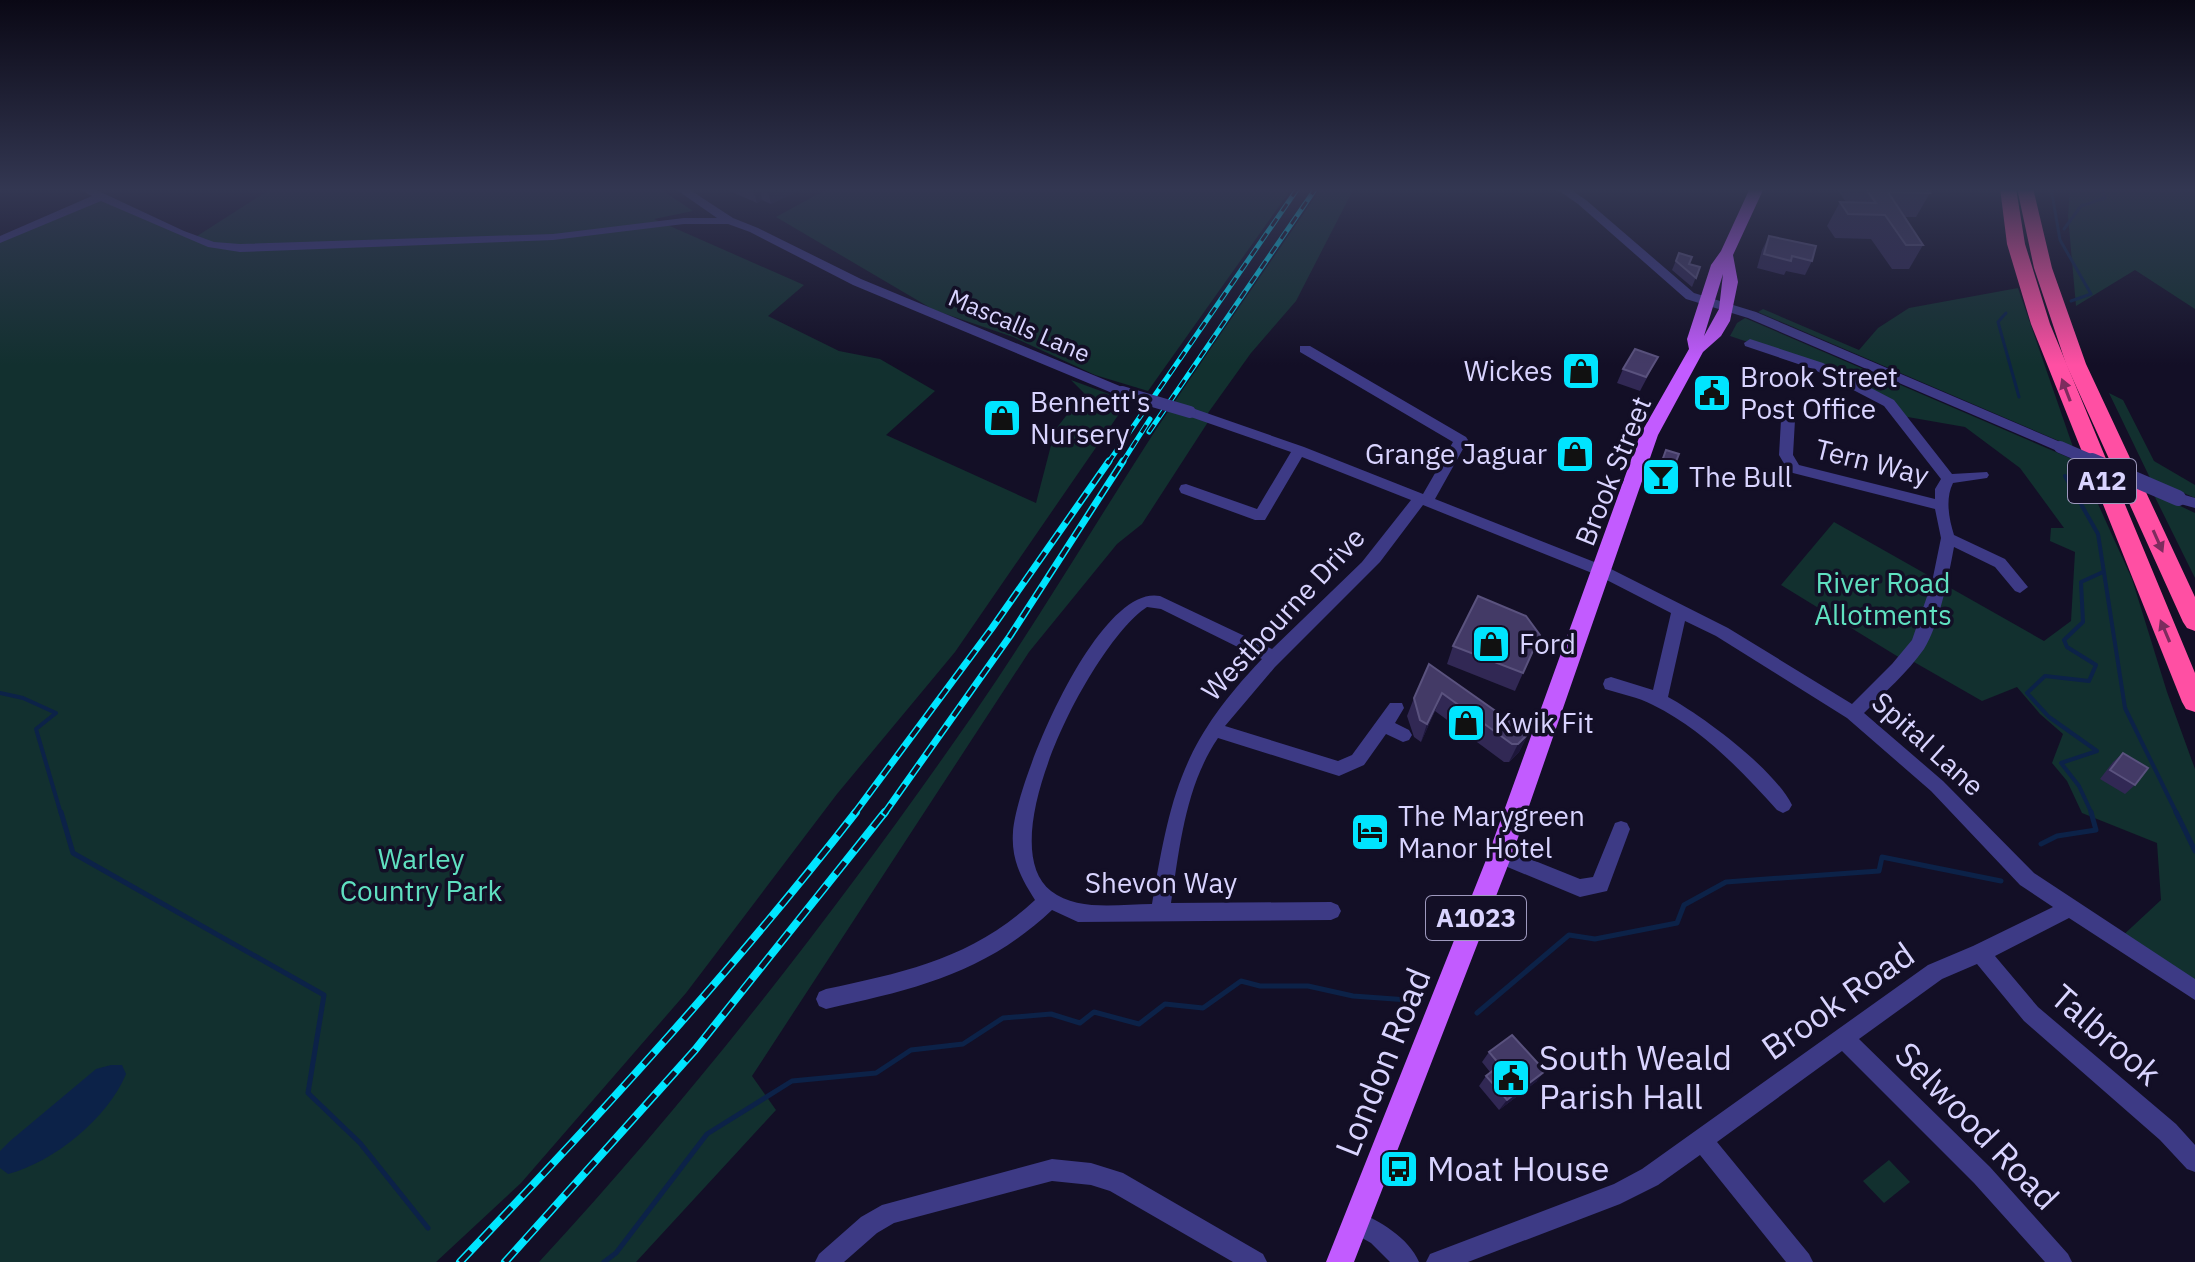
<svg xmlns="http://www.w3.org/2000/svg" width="2195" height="1262" font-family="'IBM Plex Sans',sans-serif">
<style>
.green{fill:#12302f}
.water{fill:#0c2248}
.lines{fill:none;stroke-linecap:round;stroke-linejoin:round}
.stream-far2{stroke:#0c2248;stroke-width:3}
.stream-far1{stroke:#0c2248;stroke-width:4}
.stream{stroke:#0c2248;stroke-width:5}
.minor{fill:#3d3a85;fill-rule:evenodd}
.major{fill:#c25bff;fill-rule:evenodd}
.highway{fill:#ff4fa3;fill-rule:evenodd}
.rail-far2-casing{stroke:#00e5ff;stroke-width:5}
.rail-far1-casing{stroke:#00e5ff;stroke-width:7}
.rail-casing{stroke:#00e5ff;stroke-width:8}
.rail-far2{stroke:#130f26;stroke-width:3;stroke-dasharray:9;stroke-linecap:butt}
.rail-far1{stroke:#130f26;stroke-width:4;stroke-dasharray:12;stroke-linecap:butt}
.rail{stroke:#130f26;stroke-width:5;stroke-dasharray:15;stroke-linecap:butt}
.minor-bridge-far1{stroke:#3d3a85;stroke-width:12}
.minor-bridge{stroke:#3d3a85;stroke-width:16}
.wall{fill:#312854}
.shaded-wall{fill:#1d163a}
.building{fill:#433a66;stroke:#5a527e;stroke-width:2}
.oneway{fill:#7d2c5e}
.labels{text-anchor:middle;stroke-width:7;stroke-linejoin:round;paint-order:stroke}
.far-street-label{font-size:24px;fill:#d9d4ff;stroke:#130f26}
.shield{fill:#130f26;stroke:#9e99be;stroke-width:2}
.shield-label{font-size:26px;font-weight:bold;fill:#d9d4ff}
.poi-label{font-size:28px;fill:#d9d4ff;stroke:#130f26;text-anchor:start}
.street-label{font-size:28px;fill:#d9d4ff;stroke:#130f26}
.park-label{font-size:28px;fill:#5fe0c0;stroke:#130f26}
.near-street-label{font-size:34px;fill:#d9d4ff;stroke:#130f26}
.near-poi-label{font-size:34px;fill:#d9d4ff;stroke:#130f26;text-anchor:start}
</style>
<rect width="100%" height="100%" fill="#130f26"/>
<g class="green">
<polygon points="272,188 659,188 693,211 654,219 804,285 768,316 839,351 880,359 935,391 886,435 1036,503 1055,430 1084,393 1071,380 1128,401 955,652 837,794 686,993 521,1183 436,1262 0,1262 0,240 100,197 194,238"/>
<polygon points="829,188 1292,188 1148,391 1095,375 1013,337 934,310 776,217"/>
<path d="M1321 188H1354L1296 301 1251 353 1208 413V422L1142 524 1117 544 1029 652 752 1076 776 1110 636 1262H539C697 1091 842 904 975 712 1038 620 1095 524 1155 431 1209 349 1266 269 1321 188Z"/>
<polygon points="2070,188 2195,188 2195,309 2135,270 2076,306 2068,216"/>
<polygon points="2018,288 2073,447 1758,312 1763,309 1859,350 1878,328 1909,308"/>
<polygon points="1745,318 2079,462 2132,579 2167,692 2195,769 2195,995 2119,939 2161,900 2157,843 2082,813 2067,781 2052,763 2063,734 2040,714 2017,687 1982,701 1907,658 1905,661 1781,585 1834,522 2044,641 2071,621 2075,552 2050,541 2051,528 2064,528 2020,468 1965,427 1902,416 1818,366 1730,336 1737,323"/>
<polygon points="2109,393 2123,400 2154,461 2195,485 2195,498 2150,478"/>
<polygon points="2153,493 2195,513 2195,578"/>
<polygon points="1889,1160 1910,1182 1884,1203 1863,1181"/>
</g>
<path class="water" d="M111 1065H122L126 1074C108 1118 54 1162 8 1174L0 1168V1151L10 1141 96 1069Z"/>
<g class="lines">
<g class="stream-far2">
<polyline points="2051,188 2060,240 2091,294 2071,301"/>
<polyline points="2064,229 2081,206 2105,198 2102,188"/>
<polyline points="2006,313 1998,322 2019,397"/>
</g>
<g class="stream-far1">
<polyline points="2065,476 2098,534 2125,708 2177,814"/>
<polyline points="0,693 23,698 56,713 36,729 61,814"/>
<polyline points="2092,814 2079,786 2061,763 2097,751 2049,717 2027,693 2045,676 2089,681 2096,665 2067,647 2064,640 2083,622 2081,582 2103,572"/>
</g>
<g class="stream">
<polyline points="61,812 73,853 324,995 308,1093 360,1143 428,1228"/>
<polyline points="2176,812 2195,851"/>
<polyline points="2041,844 2057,836 2096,830 2091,812"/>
<polyline points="1477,1013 1569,935 1595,939 1677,923 1684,905 1726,882 1879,871 1882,857 2001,881"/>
<polyline points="604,1262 616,1253 707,1134 792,1081 876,1073 911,1050 963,1044 1003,1018 1051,1014 1080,1023 1094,1012 1139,1024 1165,1004 1203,1008 1241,981 1260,986 1308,986 1353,996 1422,1001"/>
</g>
<g class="minor">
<polygon points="78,188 92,188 184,231 214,242 240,244 553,234 684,218 717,218 674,188 687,188 733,218 758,228 861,279 1127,389 1129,392 1122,396 1117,395 853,285 750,232 728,224 684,224 553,240 240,252 208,247 101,201 0,243 0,236 92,196"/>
<polygon points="1555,188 1568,188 1586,200 1694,293 1756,312 2065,444 2067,447 2060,452 2055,450 1748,318 1686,299 1578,204"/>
<path d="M1750 339 1823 363 1894 400 1952 474 1987 472 1989 475 1987 478 1953 483C1945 499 1949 519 1954 535L2005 559 2028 587 2020 593 2015 591 1995 567 1954 547C1949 574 1939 626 1924 649 1907 673 1885 692 1864 713L1943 781 2034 873 2195 979V1000L2069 918 1995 956 2038 1007 2176 1124 2195 1145V1172L2187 1169 2160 1140 2024 1021 1977 964 1942 979 1859 1039 1990 1167 2068 1254 2072 1262H2045L1974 1183 1842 1051 1717 1142 1809 1254 1813 1262H1786L1700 1155 1658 1185 1620 1204 1468 1262H1426L1430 1254 1614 1184 1642 1169 1928 965 1973 946 2053 907 2020 885 1931 791 1847 718 1716 636 1685 621 1668 697C1703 716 1774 769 1792 805L1789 810 1783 813 1777 810C1741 770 1702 729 1653 705 1638 697 1621 694 1605 689L1603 684 1605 679 1611 677 1653 690 1671 613 1597 575 1423 505 1380 562 1275 667 1225 726 1338 761 1352 755 1390 703H1402L1404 708 1395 723 1409 730 1412 735 1409 740 1403 742 1386 734 1364 765 1339 776 1218 738C1185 787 1180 846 1171 903L1331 902 1338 905 1341 911 1338 917 1331 920 1078 922 1052 910C984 974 915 989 826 1009L819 1006 816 999 819 992 826 989C906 972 973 958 1035 900 1021 878 1011 859 1013 832 1016 781 1098 583 1160 596L1272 649 1362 562 1411 500 1302 457 1265 520H1255L1181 493 1179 489 1181 485 1186 484 1257 509 1291 452 1185 415V409H1195L1304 447 1423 494 1453 442 1300 352V346H1310L1466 437 1468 440 1435 499 1607 567 1728 628 1852 704 1892 664 1912 640 1932 582 1941 538 1935 509 1789 472 1779 455 1781 420 1788 416 1795 420 1793 455 1799 465 1935 499V489L1941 479 1884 406 1813 369 1745 346 1744 343ZM1147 607 1161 609 1262 659C1182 743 1171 792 1152 904 1120 904 1078 912 1051 891 988 842 1095 640 1147 607Z"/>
<polygon points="2178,493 2195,498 2195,508 2173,502 2171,498"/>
<polygon points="1621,821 1627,823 1630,829 1607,891 1580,897 1493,861 1491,855 1493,849 1500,847 1580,879 1593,877 1615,823"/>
<polygon points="1052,1159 1091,1163 1123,1173 1263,1254 1267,1262 1233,1262 1110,1191 1091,1185 1052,1181 894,1223 877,1233 844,1262 815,1262 819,1254 861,1217 882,1205"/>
<path d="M1356 1211C1379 1220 1409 1238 1419 1262H1390L1371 1243 1348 1230 1345 1222 1348 1214Z"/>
</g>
<path class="major" d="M1750 188H1764L1733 255 1738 282 1730 321 1721 336 1703 352 1658 435 1512 855 1354 1262H1326L1488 855 1640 435 1689 349 1687 339 1711 265 1721 251ZM1723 274 1719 309 1704 336Z"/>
<g class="highway">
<polygon points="2000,188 2016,188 2025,244 2050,324 2195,673 2195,712 2186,709 2182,702 2031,324 2007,244"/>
<polygon points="2017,188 2033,188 2052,268 2086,364 2195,597 2195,631 2187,628 2183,622 2066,364 2034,268"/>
</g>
<g class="rail-far2-casing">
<g id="rail-far2">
<polyline points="1149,432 1316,188"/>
<polyline points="1108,463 1298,188"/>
<polyline points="1122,463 1150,419"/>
</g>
</g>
<g class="rail-far1-casing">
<g id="rail-far1">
<polyline points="854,814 992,628 1109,461"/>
<polyline points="884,814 1010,636 1123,461"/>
</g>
</g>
<g class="rail-casing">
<g id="rail">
<path d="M460 1262C598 1117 733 970 856 812"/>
<polyline points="505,1262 695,1050 885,812"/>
</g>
</g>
<use href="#rail-far2" class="rail-far2"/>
<use href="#rail-far1" class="rail-far1"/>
<use href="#rail" class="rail"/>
<g class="minor-bridge-far1">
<polyline points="1122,392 1190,412"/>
<polyline points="2060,447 2097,463"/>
</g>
<polyline class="minor-bridge" points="2092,461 2178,498"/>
</g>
<g class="wall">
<polygon points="729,188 803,188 771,204 762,200 757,203 730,191"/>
<polygon points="1836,188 1926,188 1930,193 1916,217 1904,217 1923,245 1909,269 1892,269 1871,239 1835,238 1827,226 1840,202 1846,202"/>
<polygon points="1769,236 1812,261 1805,275 1786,271 1784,275 1757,268 1762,250"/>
<polygon points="1679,253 1689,264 1700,267 1692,287 1672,270"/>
<polygon points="1658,357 1640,391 1617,383 1623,369"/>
<polygon points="1666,450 1669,479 1662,493 1650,489"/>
<polygon points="1540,635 1515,691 1447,664 1453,646"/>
<polygon points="1429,664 1528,734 1519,752 1509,762 1504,762 1435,711 1421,742 1414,737 1407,716 1414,698"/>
<polygon points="2123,753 2135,785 2125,794 2100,779 2113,762"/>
<polygon points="1489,1052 1537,1081 1499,1110 1479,1086 1486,1076 1490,1072 1482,1062"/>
</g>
<g class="shaded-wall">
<polygon points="755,188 760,188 762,200 757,203 753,189"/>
<polygon points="774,188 803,188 771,204 768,191"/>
<polygon points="1442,693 1435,711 1421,742 1427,724"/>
<polygon points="1528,734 1519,752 1509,762 1518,744"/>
<polygon points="1545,1071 1537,1081 1499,1110 1507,1100"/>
</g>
<g class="building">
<polygon points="1865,188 1926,188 1930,193 1888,192 1923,245 1906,245 1885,215 1848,214 1840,202 1876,203"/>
<polygon points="1769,236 1816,246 1812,261 1792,256 1791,261 1764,254"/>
<polygon points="1679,253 1692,257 1689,264 1700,267 1696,278 1676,261"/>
<polygon points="1635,349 1658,357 1646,377 1623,369"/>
<polygon points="1666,450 1679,454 1669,479 1657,475"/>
<polygon points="1478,596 1526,616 1540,635 1523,673 1453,646"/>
<polygon points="1429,664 1528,734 1518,744 1512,744 1442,693 1427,724 1420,720 1414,698"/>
<polygon points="2123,753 2148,768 2135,785 2110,770"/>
<polygon points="1512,1035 1545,1071 1507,1100 1486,1076 1500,1065 1489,1052"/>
</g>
<defs><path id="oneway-solid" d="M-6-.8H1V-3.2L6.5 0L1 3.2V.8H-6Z" transform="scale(2)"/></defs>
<g class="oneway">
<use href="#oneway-solid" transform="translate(2066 390) rotate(-111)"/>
<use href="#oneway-solid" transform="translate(2158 541) rotate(66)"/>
<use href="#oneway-solid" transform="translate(2165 631) rotate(-113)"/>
</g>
<linearGradient id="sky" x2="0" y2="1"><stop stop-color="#0a0815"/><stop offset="0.52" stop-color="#333752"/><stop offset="1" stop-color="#333752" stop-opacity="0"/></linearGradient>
<rect width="2195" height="365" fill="url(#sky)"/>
<defs>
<g id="shop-square" transform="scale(2)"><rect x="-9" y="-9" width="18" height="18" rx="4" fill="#00e5ff" stroke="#130f26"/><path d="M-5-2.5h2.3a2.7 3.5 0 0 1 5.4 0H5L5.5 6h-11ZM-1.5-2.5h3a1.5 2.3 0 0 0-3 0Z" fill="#111"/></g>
<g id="civic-square" transform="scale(2)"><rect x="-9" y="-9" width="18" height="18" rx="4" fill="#00e5ff" stroke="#130f26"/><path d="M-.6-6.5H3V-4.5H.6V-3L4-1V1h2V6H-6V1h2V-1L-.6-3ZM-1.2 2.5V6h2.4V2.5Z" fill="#111"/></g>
<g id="bar-square" transform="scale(2)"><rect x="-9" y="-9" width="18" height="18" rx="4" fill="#00e5ff" stroke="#130f26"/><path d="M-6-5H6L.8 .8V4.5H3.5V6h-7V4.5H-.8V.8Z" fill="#111"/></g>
<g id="hotel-square" transform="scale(2)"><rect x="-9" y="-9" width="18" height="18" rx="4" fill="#00e5ff" stroke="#130f26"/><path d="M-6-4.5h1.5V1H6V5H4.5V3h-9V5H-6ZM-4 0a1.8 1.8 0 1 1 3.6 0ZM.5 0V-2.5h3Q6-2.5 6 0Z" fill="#111"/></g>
<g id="bus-square" transform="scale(2)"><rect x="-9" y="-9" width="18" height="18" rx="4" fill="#00e5ff" stroke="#130f26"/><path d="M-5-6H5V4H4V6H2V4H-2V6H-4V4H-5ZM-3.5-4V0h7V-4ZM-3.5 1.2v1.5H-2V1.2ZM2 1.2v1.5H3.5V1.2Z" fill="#111"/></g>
</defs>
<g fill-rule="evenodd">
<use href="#shop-square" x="1581" y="371"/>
<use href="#civic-square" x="1712" y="393"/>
<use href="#shop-square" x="1002" y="418"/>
<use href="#shop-square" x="1575" y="454"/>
<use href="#bar-square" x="1661" y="477"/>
<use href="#shop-square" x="1491" y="644"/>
<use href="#shop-square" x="1466" y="723"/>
<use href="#hotel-square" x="1370" y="832"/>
<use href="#civic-square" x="1511" y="1078"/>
<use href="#bus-square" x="1399" y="1169"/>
</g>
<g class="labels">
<g class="far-street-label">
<text transform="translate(1019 326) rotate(23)" y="8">Mascalls Lane</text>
</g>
<g class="shield">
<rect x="2068" y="459" width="68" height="44" rx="6"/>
<rect x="1426" y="896" width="100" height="44" rx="6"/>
</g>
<g class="shield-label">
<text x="2102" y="490">A12</text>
<text x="1476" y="927">A1023</text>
</g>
<g class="poi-label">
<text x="1553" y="381" text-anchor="end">Wickes</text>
<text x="1740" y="387">Brook Street<tspan x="1740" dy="32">Post Office</tspan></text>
<text x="1030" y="412">Bennett's<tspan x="1030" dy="32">Nursery</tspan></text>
<text x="1547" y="464" text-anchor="end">Grange Jaguar</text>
<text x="1689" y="487">The Bull</text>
<text x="1519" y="654">Ford</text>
<text x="1494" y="733">Kwik Fit</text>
<text x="1398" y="826">The Marygreen<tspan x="1398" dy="32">Manor Hotel</tspan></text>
</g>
<g class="street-label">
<text transform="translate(1872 462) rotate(14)" y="10">Tern Way</text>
<text transform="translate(1613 471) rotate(-68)" y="10">Brook Street</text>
<text transform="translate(1283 614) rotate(-47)" y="10">Westbourne Drive</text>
<text transform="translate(1928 744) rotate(42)" y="10">Spital Lane</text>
<text x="1161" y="893">Shevon Way</text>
</g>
<g class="park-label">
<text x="1883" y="593">River Road<tspan x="1883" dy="32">Allotments</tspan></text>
<text x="421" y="869">Warley<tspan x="421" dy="32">Country Park</tspan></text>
</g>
<g class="near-street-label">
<text transform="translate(1838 1001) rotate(-35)" y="12">Brook Road</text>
<text transform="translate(2106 1035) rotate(41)" y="12">Talbrook</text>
<text transform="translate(1383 1062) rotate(-68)" y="12">London Road</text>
<text transform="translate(1977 1126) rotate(46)" y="12">Selwood Road</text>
</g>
<g class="near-poi-label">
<text x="1539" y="1070">South Weald<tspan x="1539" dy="39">Parish Hall</tspan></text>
<text x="1427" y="1181">Moat House</text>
</g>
</g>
</svg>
